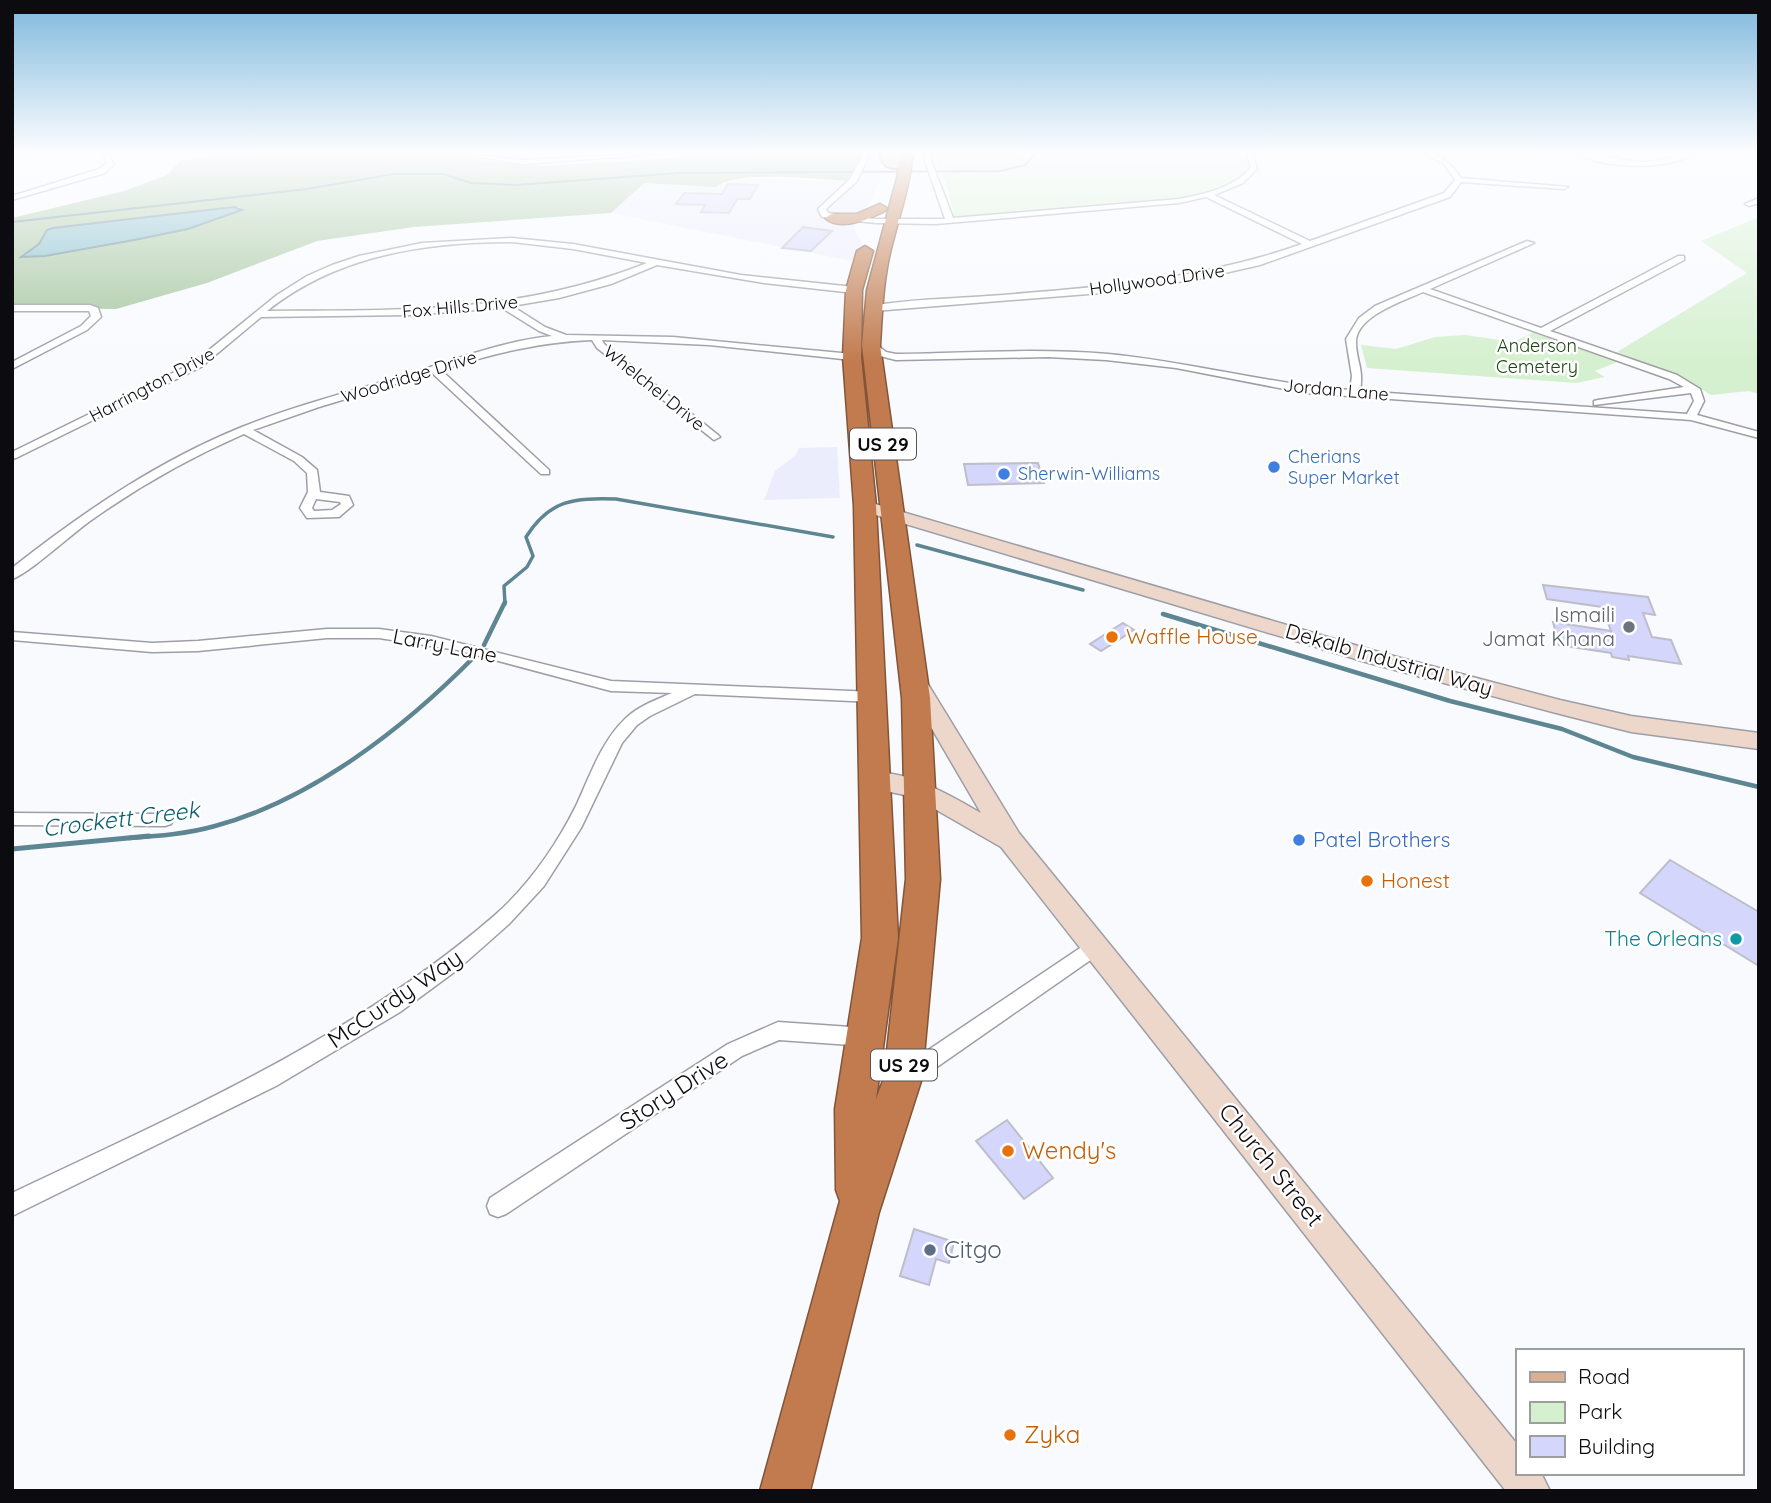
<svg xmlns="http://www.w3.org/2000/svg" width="1771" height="1503" font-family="Quicksand,sans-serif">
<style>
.built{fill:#ecedfc}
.green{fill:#d5f0cf}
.forest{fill:#a4c59e;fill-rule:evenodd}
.water{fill:#80bbc9;stroke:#5d8692;stroke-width:2}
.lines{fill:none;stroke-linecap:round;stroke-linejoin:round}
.stream-far3{stroke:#5d8692;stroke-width:2}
.stream-far2{stroke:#5d8692;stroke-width:3.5}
.stream-far1{stroke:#5d8692;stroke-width:4.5}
.stream{stroke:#5d8692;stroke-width:5}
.building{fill:#d4d6fc;stroke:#bdbec9;stroke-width:2}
.street-casing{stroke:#9d9ea8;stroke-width:3}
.secondary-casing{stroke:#9d9ea8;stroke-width:3}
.primary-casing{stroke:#825438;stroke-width:30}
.highway-casing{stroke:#825438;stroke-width:3}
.street{fill:#fff;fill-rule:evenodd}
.secondary{fill:#ecd7ca;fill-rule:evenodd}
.primary{stroke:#dab095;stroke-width:26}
.highway{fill:#c17b4e;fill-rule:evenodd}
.shop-dot{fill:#3f7fe0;stroke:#fff;stroke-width:2.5}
.worship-dot{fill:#6b7280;stroke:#fff;stroke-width:2.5}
.food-dot{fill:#e8710a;stroke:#fff;stroke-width:2.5}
.culture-dot{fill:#0f9aa8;stroke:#fff;stroke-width:2.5}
.service-dot{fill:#5c6f8a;stroke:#fff;stroke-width:2.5}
.labels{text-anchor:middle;stroke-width:5;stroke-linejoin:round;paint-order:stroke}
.far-street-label{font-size:18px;fill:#0c0c10;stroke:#fff}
.far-park-label{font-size:18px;fill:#1a4611;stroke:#fff}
.far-shop-label{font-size:18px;fill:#366cbe;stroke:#fff;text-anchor:start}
.shield{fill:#fff;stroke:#555558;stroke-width:2}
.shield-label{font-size:19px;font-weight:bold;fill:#0c0c10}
.worship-label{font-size:21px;fill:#5b616d;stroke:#fff;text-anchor:end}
.food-label{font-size:21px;fill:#c56008;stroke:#fff;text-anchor:start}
.street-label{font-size:21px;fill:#0c0c10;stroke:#fff}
.shop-label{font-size:21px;fill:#366cbe;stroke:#fff;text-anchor:start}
.culture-label{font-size:21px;fill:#0d838f;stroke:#fff;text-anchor:end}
.water-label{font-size:23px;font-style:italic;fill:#095e6d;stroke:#fff}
.near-street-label{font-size:24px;fill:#0c0c10;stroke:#fff}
.near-food-label{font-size:24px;fill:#c56008;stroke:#fff;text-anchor:start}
.near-service-label{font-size:24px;fill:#4e5e75;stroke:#fff;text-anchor:start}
</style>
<rect width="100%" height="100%" fill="#f9fafe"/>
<g class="built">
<polygon points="442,152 710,152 673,158 544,166 484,161"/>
<polygon points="865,152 885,152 885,156 880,179 864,215 854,228 872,265 611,213 644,183 715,187 724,180 762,179 850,181"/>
<polygon points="837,447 840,498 764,500 775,471 796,455 799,448"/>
</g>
<g class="green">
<polygon points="931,152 1251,152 1254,156 1254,169 1246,181 1204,195 1137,207 955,220 947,186"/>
<polygon points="1759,217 1759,394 1749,391 1711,395 1683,378 1617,352 1747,273 1701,241"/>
<polygon points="1536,331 1622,360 1595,371 1605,377 1576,383 1367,368 1361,345 1396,349 1435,337 1465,335 1514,342"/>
</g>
<path class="forest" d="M229 152H442L484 161 544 166 673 158 711 152H865L850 181C819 180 739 169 716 187L644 183 611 213 414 227 317 241 207 283 116 309 12 308V218L124 191 167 175 180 161ZM240 207 239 212 215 217 188 229 45 256H21L39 244 47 230 53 228Z"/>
<polygon class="water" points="234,207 242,210 188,229 134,240 45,256 21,257 39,244 47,230 53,228"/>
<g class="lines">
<polyline class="stream-far3" points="12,222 307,189 394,174 443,174 471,183 516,185 679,173 1000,171 1025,165 1037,152"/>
<g class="stream-far2">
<polyline points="917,545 1083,590"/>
<path d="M505 604 504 586 527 567 533 556 526 537C550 499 574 498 616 499L833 537"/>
</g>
<g class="stream-far1">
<polyline points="1163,614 1450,701 1562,729 1633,757 1759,787"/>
<polyline points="484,645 505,602"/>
<path d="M129 838C158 836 187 834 215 826 312 800 405 727 474 657"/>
</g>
<polyline class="stream" points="12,849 149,836"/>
</g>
<g class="building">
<polygon points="728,184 758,185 750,199 737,199 729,213 701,212 705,205 676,204 684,193 722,194"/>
<polygon points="803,227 832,231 811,251 782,248"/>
<polygon points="1033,463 1038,463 1044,483 968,485 964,464"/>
<polygon points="1543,585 1648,597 1655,615 1643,613 1652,637 1671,640 1681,664 1628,656 1629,660 1612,657 1611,653 1559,645 1553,622 1611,631 1602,607 1547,599"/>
<polygon points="1123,623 1134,630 1101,651 1090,644"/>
<polygon points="1670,860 1759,912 1759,966 1640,893"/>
<polygon points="1007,1120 1053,1178 1024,1199 976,1141"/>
<polygon points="914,1229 954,1242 949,1263 936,1259 929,1285 900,1276"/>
</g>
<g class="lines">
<g class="street-casing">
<g id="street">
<polygon points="102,152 108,152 114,164 105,173 12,200 12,196 99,169 107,163"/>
<polygon points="449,152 522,160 683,152 522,164"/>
<path d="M865 152H871L856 182 826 209 828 213 875 219H945L922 152H928L953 218 1179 199C1205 194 1233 188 1251 168L1246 152H1252L1257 169 1243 183 1214 195 1310 241 1444 193 1455 180 1444 164 1421 152C1439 152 1451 164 1461 178L1568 187 1564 189 1461 182 1450 197 1260 265 1198 279 1101 293 874 311 871 310V306C909 299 949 299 988 296 1095 288 1201 280 1302 244L1206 197 1179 203 936 224 875 223 822 217 818 209 850 179Z"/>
<path d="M1574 152C1598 152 1620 162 1645 162 1663 162 1681 151 1698 152 1667 171 1605 170 1574 152Z"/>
<polygon points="1759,198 1759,203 1749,206 1745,204"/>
<path d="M512 238 573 244 741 275 854 287 858 290 854 293 764 283 657 265 611 284 559 298 512 306 545 327 566 335 673 337 852 354 857 357 852 360 709 345 602 340 604 344 718 435 720 437 714 440 597 348 592 340C539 342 491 354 441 370L549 470V474H541L432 373 319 407 253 430 302 457 317 470 320 492 349 496 353 505 339 517 307 518 300 508 308 492 307 473 294 461 244 434C189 458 138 487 90 521 72 534 28 574 12 579V568C83 512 158 461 242 427 296 405 353 391 409 374 456 359 503 341 552 336L539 331 502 308 410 315 261 317 201 367 16 458 12 459V452L193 363 277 295 307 276 332 265 359 256 422 243ZM512 242 573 249 647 263C519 314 403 310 267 311 337 255 425 242 512 242ZM316 499 340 502 341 504 332 510 314 511 312 508Z"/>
<path d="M1527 241 1534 243 1430 289 1541 328 1678 256H1684V260L1550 331 1677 375 1700 389 1704 401 1697 415 1759 432V438L1691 420 1305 393 1176 368 1106 360 1048 357 896 360 880 356 866 345 874 343 886 352 896 354C966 353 1038 348 1108 354 1190 362 1269 384 1350 390L1352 376 1346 339 1359 318 1375 306ZM1423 292 1669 379 1684 387 1598 400 1594 401V405L1691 393 1694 401 1687 414 1360 391C1364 368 1356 361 1356 342 1356 316 1403 301 1423 292Z"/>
<polygon points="12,305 90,305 98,308 101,317 87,330 12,369 12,362 81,326 91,316 89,311 12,311"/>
<path d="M327 629H379L431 636 611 681 874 692 881 697 874 702 695 694 650 716 637 725 622 743 581 828 544 886 509 924 457 970 400 1012 276 1086 12 1216V1193C180 1113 352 1039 494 916 528 886 556 846 576 806 590 776 601 742 625 719 638 706 656 700 672 693L611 691 457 650 379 638H327L198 651 152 652 12 640V632L152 643 198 641Z"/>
<polygon points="12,813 165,814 171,816 173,820 171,824 165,826 12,825"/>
<polygon points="1095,938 1102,940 1104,946 1102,952 914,1083 907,1086 900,1083 897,1076 900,1069"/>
<polygon points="778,1022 865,1028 872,1031 875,1037 872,1043 865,1046 779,1040 742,1056 506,1214 498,1217 490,1214 487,1206 490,1198 728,1044"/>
</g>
</g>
<g class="secondary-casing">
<g id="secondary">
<polygon points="865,501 1382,653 1560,700 1631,716 1759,733 1759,749 1631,732 1560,714 1369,663 859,510 856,506"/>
<path d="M918 679 926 681 1019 833 1517 1444V1473H1541L1550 1491H1506L1001 847 914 797 867 787 863 781 867 775C901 765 952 797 981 813L907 686Z"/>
</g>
</g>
<g class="primary-casing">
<polyline id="primary" points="894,155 894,152"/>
</g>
<g class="highway-casing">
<g id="highway">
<path d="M901 152H913C910 187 898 219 890 253 883 283 882 314 880 345L930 698 940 879 922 1078 879 1212 810 1491H760L840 1201 836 1190 835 1109 862 938 854 506 843 357 846 290 857 251 865 246 873 251 862 290 861 357 876 506 898 938 876 1099 884 1078 906 879 902 698 862 345 867 290 897 178Z"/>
<path d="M880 204 887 208 885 211C869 219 840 232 825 218L832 214H857Z"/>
</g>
</g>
<use href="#street" class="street"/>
<use href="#secondary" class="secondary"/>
<use href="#primary" class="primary"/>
<use href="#highway" class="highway"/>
</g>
<linearGradient id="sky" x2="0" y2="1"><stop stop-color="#7eb7dc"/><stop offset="0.42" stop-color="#fcfdff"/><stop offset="1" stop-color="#fcfdff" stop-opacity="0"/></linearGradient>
<rect width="1771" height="362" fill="url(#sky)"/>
<g class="shop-dot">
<circle cx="1274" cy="467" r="7"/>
<circle cx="1004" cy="474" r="7"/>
<circle cx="1299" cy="840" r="7"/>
</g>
<circle class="worship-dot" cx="1629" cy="627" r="7"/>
<g class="food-dot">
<circle cx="1112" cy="637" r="7"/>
<circle cx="1367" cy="881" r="7"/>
<circle cx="1008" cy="1151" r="7"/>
<circle cx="1010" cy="1435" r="7"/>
</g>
<circle class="culture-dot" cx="1736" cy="939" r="7"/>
<circle class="service-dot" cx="930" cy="1250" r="7"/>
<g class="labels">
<g class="far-street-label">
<text transform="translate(1157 280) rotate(-8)" y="6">Hollywood Drive</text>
<text transform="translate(460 307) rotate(-5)" y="6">Fox Hills Drive</text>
<text transform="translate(409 377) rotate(-17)" y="6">Woodridge Drive</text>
<text transform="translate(152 385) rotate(-28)" y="6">Harrington Drive</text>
<text transform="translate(654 388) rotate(39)" y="6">Whelchel Drive</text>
<text transform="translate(1336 390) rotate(5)" y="6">Jordan Lane</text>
</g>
<g class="far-park-label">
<text x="1537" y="352">Anderson<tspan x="1537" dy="21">Cemetery</tspan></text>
</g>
<g class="far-shop-label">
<text x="1288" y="463">Cherians<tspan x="1288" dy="21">Super Market</tspan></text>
<text x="1018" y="480">Sherwin-Williams</text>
</g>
<g class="shield">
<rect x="850" y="428.5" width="66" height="31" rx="5"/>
<rect x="871" y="1049.5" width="66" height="31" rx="5"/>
</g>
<g class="shield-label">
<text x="883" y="451">US 29</text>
<text x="904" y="1072">US 29</text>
</g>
<g class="worship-label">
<text x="1615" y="622">Ismaili<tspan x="1615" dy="24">Jamat Khana</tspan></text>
</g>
<g class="food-label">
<text x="1126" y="644">Waffle House</text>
<text x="1381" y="888">Honest</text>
</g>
<g class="street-label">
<text transform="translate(445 646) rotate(11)" y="7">Larry Lane</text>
<text transform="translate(1389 660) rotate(16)" y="7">Dekalb Industrial Way</text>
</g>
<g class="shop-label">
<text x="1313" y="847">Patel Brothers</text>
</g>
<g class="culture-label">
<text x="1722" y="946">The Orleans</text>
</g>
<g class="water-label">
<text transform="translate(121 819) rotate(-7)" y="8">Crockett Creek</text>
</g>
<g class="near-street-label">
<text transform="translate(395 999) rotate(-34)" y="8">McCurdy Way</text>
<text transform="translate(674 1091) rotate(-33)" y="8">Story Drive</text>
<text transform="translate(1271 1165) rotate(51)" y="8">Church Street</text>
</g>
<g class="near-food-label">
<text x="1022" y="1159">Wendy's</text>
<text x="1024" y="1443">Zyka</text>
</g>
<g class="near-service-label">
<text x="944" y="1258">Citgo</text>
</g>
</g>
<rect width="1771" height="1503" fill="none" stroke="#0c0c10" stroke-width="28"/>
<rect x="1516" y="1349" width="228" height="126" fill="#ffffff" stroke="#9e9e9f" stroke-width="2"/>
<rect x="1530" y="1372" width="35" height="10" fill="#dab095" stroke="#9e9e9f" stroke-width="2"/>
<text x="1578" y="1384" font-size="21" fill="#0c0c10">Road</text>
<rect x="1530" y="1402" width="35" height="21" fill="#d5f0cf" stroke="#9e9e9f" stroke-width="2"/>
<text x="1578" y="1419" font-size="21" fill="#0c0c10">Park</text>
<rect x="1530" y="1436" width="35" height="21" fill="#d4d6fc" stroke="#9e9e9f" stroke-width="2"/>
<text x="1578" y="1454" font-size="21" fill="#0c0c10">Building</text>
</svg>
